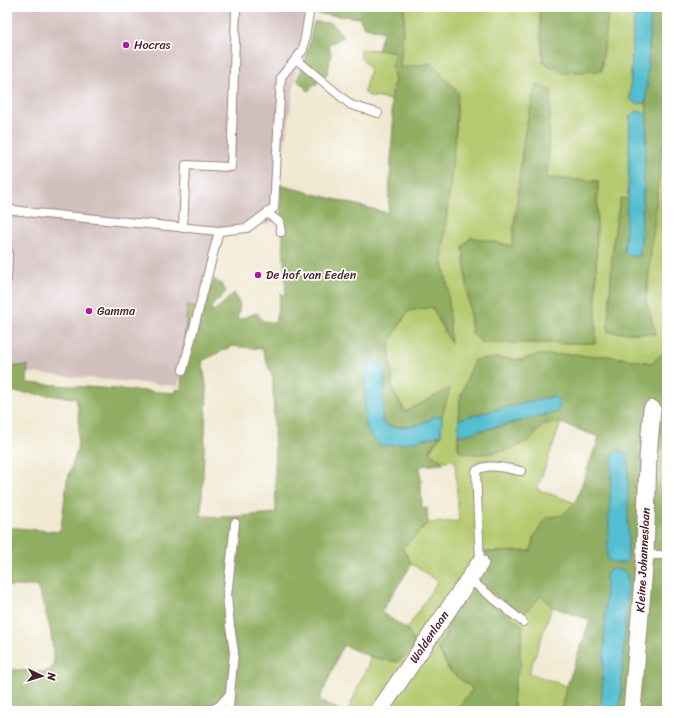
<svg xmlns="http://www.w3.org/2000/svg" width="674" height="718" font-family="Sriracha,sans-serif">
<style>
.industrial{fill:#d1bfbd}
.green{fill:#b5ca6f;stroke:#80744d;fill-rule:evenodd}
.forest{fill:#90ae62;stroke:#6d6646;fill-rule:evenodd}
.water{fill:#53becf;stroke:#4e6e7d}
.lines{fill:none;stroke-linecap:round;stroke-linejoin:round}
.lane-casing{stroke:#9d847e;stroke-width:10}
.street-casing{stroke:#9d847e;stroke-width:19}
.lane{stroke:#fff;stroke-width:8}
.street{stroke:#fff;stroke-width:17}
.poi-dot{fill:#b5179e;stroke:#fff;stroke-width:1.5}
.labels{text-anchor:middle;stroke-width:3.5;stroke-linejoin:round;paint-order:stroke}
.poi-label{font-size:12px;fill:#4a1f2b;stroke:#fff;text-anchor:start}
.street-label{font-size:12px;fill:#4a1f2b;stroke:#fff}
</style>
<rect width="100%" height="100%" fill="#fff"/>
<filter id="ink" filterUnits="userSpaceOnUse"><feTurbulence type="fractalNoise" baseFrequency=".025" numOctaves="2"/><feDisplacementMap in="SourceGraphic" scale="8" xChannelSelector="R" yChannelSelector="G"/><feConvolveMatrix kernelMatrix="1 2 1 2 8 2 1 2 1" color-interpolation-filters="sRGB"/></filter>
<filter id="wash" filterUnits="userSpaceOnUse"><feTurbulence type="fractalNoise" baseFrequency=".012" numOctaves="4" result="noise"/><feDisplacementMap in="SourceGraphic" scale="16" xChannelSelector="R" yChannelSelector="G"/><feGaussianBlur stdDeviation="0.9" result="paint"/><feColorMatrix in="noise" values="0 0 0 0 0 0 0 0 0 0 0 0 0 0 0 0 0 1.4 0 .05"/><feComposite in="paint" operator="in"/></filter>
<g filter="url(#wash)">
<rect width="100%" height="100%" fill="#f0e9d1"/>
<polygon class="industrial" points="7,7 307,7 272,223 221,235 178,386 7,371"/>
<g class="green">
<path d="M405 7H539L543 62 563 73 601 71 609 7H634L630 99 642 104 646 101 647 116 643 112 630 116 628 199H620L613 243 608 332 656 334 646 301 662 146 666 148 667 155V351L651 363 608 356H586L575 354 536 355 522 360 496 358 460 399 458 442V449L473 454 493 453 513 448 530 439 542 424 561 423 537 489 575 503 562 515 534 537 531 551 484 552 485 563 475 578 521 616 542 596 552 607 529 673 567 686 562 711H516L513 700 515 681 521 663 520 651 523 626 453 613 445 636 437 647 449 670 473 689 455 711H348L371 657 398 662 416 645 407 629 438 581 412 564 402 548 428 523 459 521 455 460 442 461 429 452 441 435 442 415 450 388 406 412 393 391 389 344 408 311 432 307 450 342 448 288 442 259 456 130 458 92 400 68ZM536 84 551 91 547 178 598 181 595 343H482L472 333 464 257 463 247 471 237 512 246 524 136Z"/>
<polygon points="361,49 395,51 392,64 395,82 391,88 391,100 369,96 364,92 370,69 361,58"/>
</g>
<g class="forest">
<path d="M313 7H405L400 68 431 63 458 92 456 130 442 259 448 288 451 343 432 307 408 311 389 344 393 391 405 412 450 388 442 417 435 416 430 420 419 424 412 426 397 427 387 426 383 424 382 419V405L370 365 367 370 366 384 369 434 381 446C402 445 421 439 441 435L429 451 442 461 443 464 420 466 422 508H427L428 523 402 548 412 564 381 612 407 629 416 645 398 662 371 657 343 645 319 701 342 711H7V669L44 672 52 669C54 664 53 659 53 653 52 629 45 609 37 586H7V527L58 532 61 527 67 481 77 451 79 426 78 409 76 398 7 391V367L28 365 27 383 176 393V389L181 390 187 305 196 308 199 325 214 279 222 285 226 291 220 298 210 308 215 311 234 293 240 305 237 320 257 313 263 321 275 323 281 293 286 296 280 185 388 213 393 125 391 100 395 82 392 64 395 51 378 50 383 32 363 26 360 18 311 13ZM232 346 262 349 273 379 276 513 231 517 201 516 207 391 202 361Z"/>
<polygon points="539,7 609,7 601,71 563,73 543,62"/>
<polygon points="651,7 667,7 667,155 666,148 662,147 646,301 656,334 608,332 613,243 620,198 628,199 624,252 634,257 640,256 647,116 646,101"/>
<polygon points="314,22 332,23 344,37 329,44 331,55 327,75 308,91 297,80 305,61"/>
<polygon points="536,84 551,91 547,178 598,181 596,255 596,343 482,343 472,333 464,257 463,247 471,237 512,246 524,136"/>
<path d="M667 351V711H562L567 686 590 620 552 607 542 596 522 616 475 578 485 563 484 552 531 551 534 537 546 518 562 515 575 503 599 437 561 423 543 424C539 429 535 435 531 439 519 449 470 461 458 449V436L547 415 554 396 459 419 460 399 474 360 496 358 522 360 536 355 575 354 586 356H608L651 363Z"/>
<polygon points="471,585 523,626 520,651 521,663 515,681 513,700 516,711 455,711 473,689 449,670 437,647 445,636 453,613"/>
</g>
<g class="water">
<path d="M634 7H651L646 101C639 106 636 104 630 99Z"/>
<polygon points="637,111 643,112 647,116 640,256 634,257 624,252 628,197 630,116"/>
<path d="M370 365C377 365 381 364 385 370L382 419C382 421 383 423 385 424 393 431 419 425 428 421 430 420 433 417 436 416 438 416 440 417 442 417L441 435 407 443 392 445 381 446C378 442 373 439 370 435 361 423 366 385 367 370Z"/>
<path d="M554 396 559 401C560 406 559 408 556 412L458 436 459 419Z"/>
<polygon points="616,451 621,451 627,454 628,463 628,558 625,563 614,563 607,559 612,461 613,454"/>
<polygon points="613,569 624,570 628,577 620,711 601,711 605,625 606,576 608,571"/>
</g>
</g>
<g filter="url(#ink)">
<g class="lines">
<g class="lane-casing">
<g id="lane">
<polyline points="296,59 351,105 378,113"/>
<polyline points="7,209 35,213 219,231 247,228 267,213 279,222 281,232"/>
<polyline points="267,213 274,208 281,77 303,50 310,7"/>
<polyline points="183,228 186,165 231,167 236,7"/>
<polyline points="7,248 8,254 7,280"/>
<polyline points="183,370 219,231"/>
<polyline points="645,555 667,555"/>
<path d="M480 563 476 471C488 462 507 469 521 471"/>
<polyline points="469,579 523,622"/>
<polyline points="209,711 219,706 230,694"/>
<polyline points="229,711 230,694 234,652 230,626 227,596 235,523"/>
</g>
</g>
<g class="street-casing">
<g id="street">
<polyline points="379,711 480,563"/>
<polyline points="632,711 645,555 648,457 652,409"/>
</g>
</g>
<use href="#lane" class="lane"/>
<use href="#street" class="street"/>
</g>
</g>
<g class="poi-dot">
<circle cx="126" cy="45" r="4"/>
<circle cx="258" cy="275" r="4"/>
<circle cx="89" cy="311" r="4"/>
</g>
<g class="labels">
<g class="poi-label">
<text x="134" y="49">Hocras</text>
<text x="266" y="279">De hof van Eeden</text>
<text x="97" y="315">Gamma</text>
</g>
<g class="street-label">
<text transform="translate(643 560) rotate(-87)" y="4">Kleine Johanneslaan</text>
<text transform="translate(429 637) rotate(-56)" y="4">Waldenlaan</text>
</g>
</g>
<rect width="674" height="718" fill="none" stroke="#fff" stroke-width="24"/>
<g transform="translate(42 676) rotate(94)" stroke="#ffffff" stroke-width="3" paint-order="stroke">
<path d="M0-3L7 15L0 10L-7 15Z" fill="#4a1f2b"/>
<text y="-6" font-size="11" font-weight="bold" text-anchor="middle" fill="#4a1f2b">N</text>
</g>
</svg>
